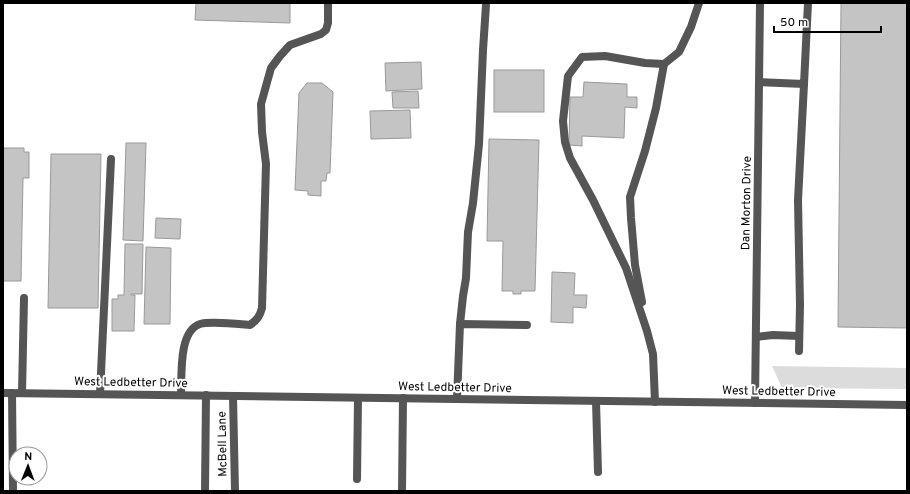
<svg xmlns="http://www.w3.org/2000/svg" width="910" height="494" font-family="Overpass,sans-serif">
<style>
.green{fill:#dcdcdc}
.building{fill:#c4c4c4;stroke:#999}
.lines{fill:none;stroke-linecap:round;stroke-linejoin:round}
.service{stroke:#555;stroke-width:8}
.minor{stroke:#555;stroke-width:8}
.tertiary{stroke:#555;stroke-width:8}
.labels{text-anchor:middle;stroke-width:4;stroke-linejoin:round;paint-order:stroke}
.street-label{font-size:12px;fill:#000;stroke:#fff}
</style>
<rect width="100%" height="100%" fill="#fff"/>
<polygon class="green" points="772,366 907,368 907,389 782,388"/>
<g class="building">
<polygon points="196,3 290,3 290,23 195,20"/>
<polygon points="841,3 907,3 907,328 838,327"/>
<polygon points="421,62 422,89 386,91 385,63"/>
<rect x="494" y="70" width="50" height="42"/>
<polygon points="584,82 627,84 627,97 637,97 637,108 625,107 624,138 582,136 582,146 569,145 570,97 583,97"/>
<polygon points="307,83 322,83 333,92 330,173 327,173 326,181 321,181 321,196 308,195 308,191 295,190 299,93"/>
<polygon points="418,91 419,108 393,108 392,92"/>
<polygon points="410,110 411,138 371,139 370,111"/>
<polygon points="489,139 539,140 535,291 521,291 521,294 513,294 513,291 502,291 503,241 487,241"/>
<polygon points="126,143 146,143 143,241 123,240"/>
<polygon points="3,148 24,148 24,152 29,152 29,178 23,178 21,281 3,281"/>
<polygon points="51,154 101,154 98,308 48,308"/>
<polygon points="156,218 181,219 180,239 155,238"/>
<polygon points="125,244 143,244 142,294 131,294 131,295 135,295 134,331 112,331 112,299 118,299 118,295 124,295"/>
<polygon points="146,247 171,248 170,324 144,324"/>
<polygon points="552,272 575,273 574,295 587,295 586,308 573,307 573,323 551,322"/>
</g>
<g class="lines">
<g class="service">
<polyline points="759,82 804,84 808,3"/>
<polyline points="642,302 635,265 631,218 630,197 645,151 656,108 664,64"/>
<polyline points="460,324 463,296 466,278 468,232 473,203 479,144 483,50 486,5"/>
<polyline points="756,337 773,335 799,336"/>
<polyline points="799,351 800,305 798,200 804,84"/>
<polyline points="12,393 13,491"/>
<polyline points="22,393 24,298"/>
<polyline points="100,394 111,159"/>
<path d="M181 395C182 377 178 331 200 324 211 321 238 324 250 325 257 320 260 316 262 308L266 164 262 132 261 104 271 68 280 56 290 45 321 34 326 30 328 23V3"/>
<polyline points="457,399 460,324 527,325"/>
<polyline points="596,401 598,472"/>
<polyline points="655,402 653,354 647,331 626,268 593,200 570,158 565,142 563,121 568,76 582,57 605,56 645,63 664,64 679,52 691,27 699,3"/>
<polyline points="357,479 358,398"/>
<polyline points="205,491 206,395"/>
<polyline points="402,491 403,398"/>
</g>
<polyline class="minor" points="233,396 235,491"/>
<g class="tertiary">
<polyline points="3,393 907,405"/>
<polyline points="755,403 760,3"/>
</g>
</g>
<g class="labels">
<g class="street-label">
<text transform="translate(746 203) rotate(-89)" y="4">Dan Morton Drive</text>
<text transform="translate(131 382) rotate(1)" y="4">West Ledbetter Drive</text>
<text transform="translate(455 387) rotate(1)" y="4">West Ledbetter Drive</text>
<text transform="translate(779 391) rotate(1)" y="4">West Ledbetter Drive</text>
<text transform="translate(222 444) rotate(-91)" y="4">McBell Lane</text>
</g>
</g>
<rect width="910" height="494" fill="none" stroke="#000000" stroke-width="8"/>
<g transform="translate(28 466) rotate(1)"><circle r="19" fill="#ffffff" stroke="#999999"/>
<path d="M0-3L7 15L0 10L-7 15Z" fill="#000000"/>
<text y="-6" font-size="11" font-weight="bold" text-anchor="middle" fill="#000000">N</text>
</g>
<path d="M774 26v6h107v-6" fill="none" stroke="#000000" stroke-width="2"/>
<text x="780" y="26" font-size="12" fill="#000000" stroke="#ffffff" stroke-width="3" paint-order="stroke">50 m</text>
</svg>
